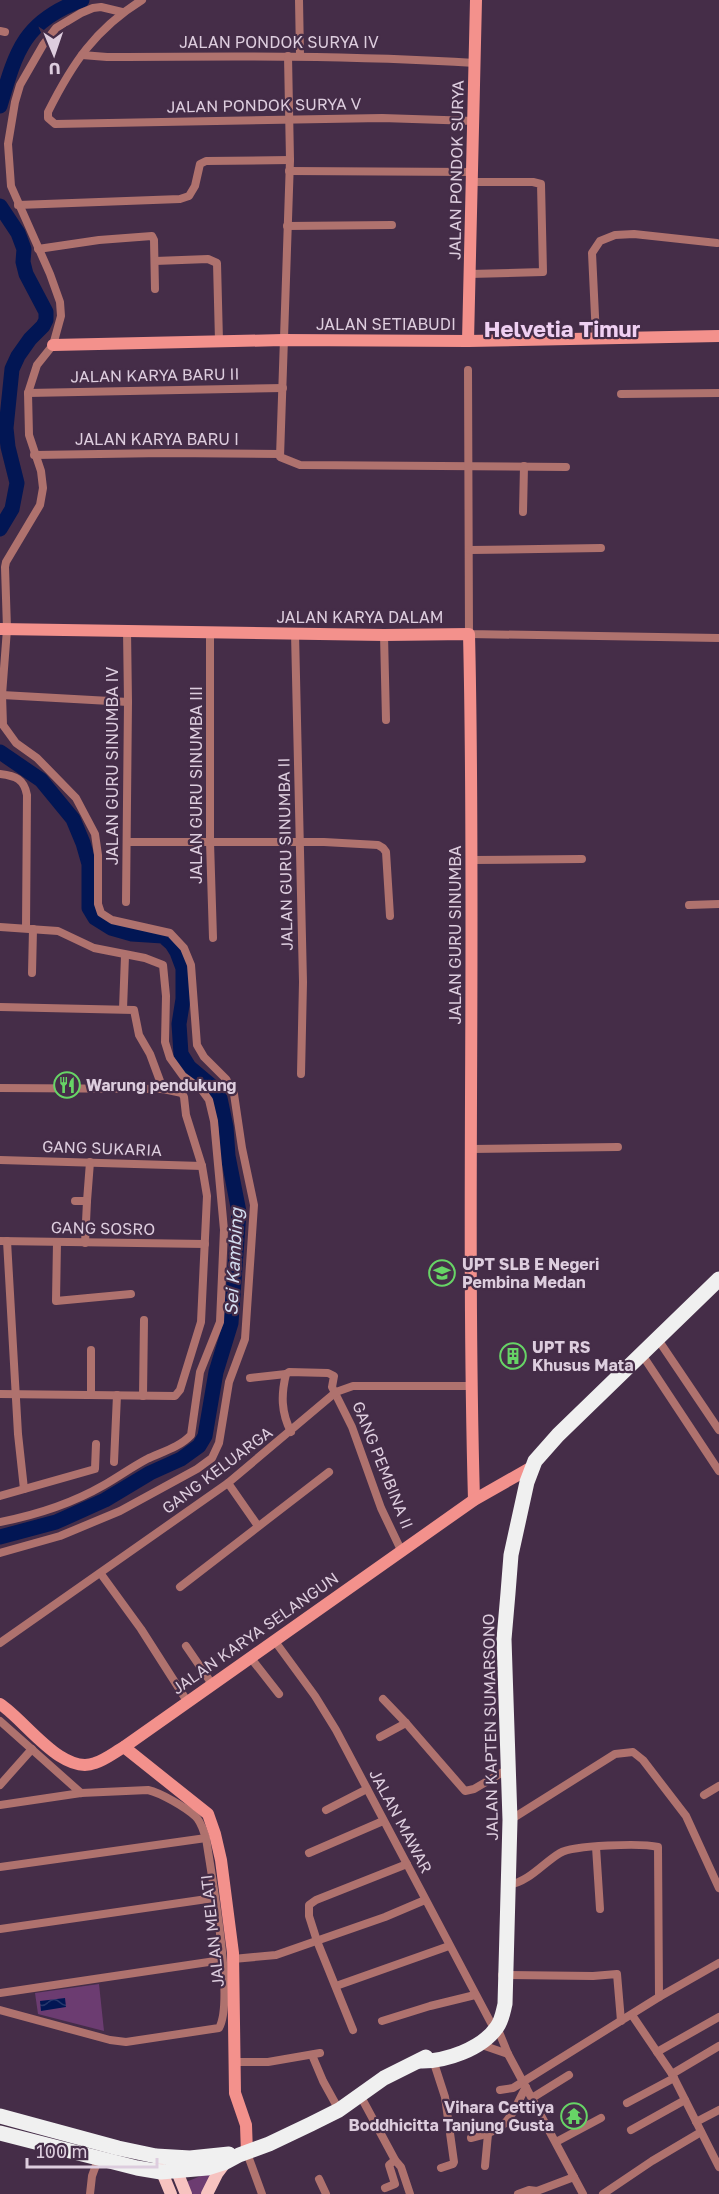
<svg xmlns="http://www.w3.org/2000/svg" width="719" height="2194" font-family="'Golos Text',sans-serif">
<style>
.park{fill:#6c3c71}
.water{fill:url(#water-waves)}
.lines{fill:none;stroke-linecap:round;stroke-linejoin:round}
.river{stroke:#021654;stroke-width:15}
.street{stroke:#af726e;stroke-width:8}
.secondary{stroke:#f3918c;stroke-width:12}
.primary{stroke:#f7c3c0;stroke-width:12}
.highway{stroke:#f0f0f0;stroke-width:15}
.labels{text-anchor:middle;stroke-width:4.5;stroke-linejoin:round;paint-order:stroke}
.street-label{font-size:16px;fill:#ddcdde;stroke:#452d48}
.poi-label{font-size:16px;font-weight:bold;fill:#ddcdde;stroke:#452d48;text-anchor:start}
.water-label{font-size:18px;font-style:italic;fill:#d3def1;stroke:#452d48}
.district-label{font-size:22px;font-weight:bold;fill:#efd0f2;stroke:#452d48}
</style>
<defs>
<pattern id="water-waves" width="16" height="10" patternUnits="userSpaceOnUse" patternTransform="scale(1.5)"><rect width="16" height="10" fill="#021654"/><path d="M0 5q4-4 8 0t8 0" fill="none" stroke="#26376c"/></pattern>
</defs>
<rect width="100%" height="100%" fill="#452d48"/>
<g class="park">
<polygon points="99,1984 104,2031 38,2014 35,1993"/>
<polygon points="218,2169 204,2194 191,2194 186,2182"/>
</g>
<polygon class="water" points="65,1998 66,2007 41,2011 40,2001"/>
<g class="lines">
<g class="river">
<path d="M0 106C16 51 24 21 82 0"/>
<polyline points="0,206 18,233 24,249 23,262 26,274 46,312 46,320 43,326 30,339 18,356 12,369 6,428 8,447 17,483 12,509 0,529"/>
<polyline points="0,752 41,780 73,819 83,843 89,864 89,908 95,918 111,928 132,934 163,936 172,944 177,952 183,968 183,999 179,1024 181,1054 189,1067 214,1088 220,1098 226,1127 228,1156 239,1212 231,1323 216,1372 205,1436 199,1446 181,1459 150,1473 105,1500 56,1522 0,1537"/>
</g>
<g class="street">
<path d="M142 0C95 29 72 64 48 112V118L55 124 382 118 474 121"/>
<polyline points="299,0 300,55"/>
<polyline points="0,31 5,32"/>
<path d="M82 55 107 57C230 56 352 55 475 63"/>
<polyline points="288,56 290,160 280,457 300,465 566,467"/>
<polyline points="289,171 473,172"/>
<polyline points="18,205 180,199 189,196 195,186 200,164 206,161 290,160"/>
<polyline points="287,226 392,225"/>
<polyline points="38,249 99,240 152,236 154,240 155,289"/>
<polyline points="155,261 208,259 217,263 219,341"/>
<polyline points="469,274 543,272 541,184 533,182 472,182"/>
<polyline points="596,337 592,253 600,241 615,235 634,234 717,243"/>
<polyline points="468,370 469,634 719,638"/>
<polyline points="28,393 283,388"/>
<polyline points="621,394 719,393"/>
<polyline points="34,455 165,453 280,454"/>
<polyline points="523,512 524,466"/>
<polyline points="470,550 601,548"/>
<polyline points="210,632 210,842 213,938"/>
<polyline points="295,633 303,982 301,1074"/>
<polyline points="384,635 386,720"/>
<polyline points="2,695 128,702"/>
<path d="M0 774C16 776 24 779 27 795L26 928"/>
<polyline points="127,842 324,842 378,845 383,848 386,852 390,916"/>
<polyline points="472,860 582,859"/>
<polyline points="126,902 128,702 127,630"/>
<polyline points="689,905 719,904"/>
<path d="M0 927 58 931 94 948 145 958 163 965 166 996 165 1042 170 1058 183 1076 201 1089 209 1100 214 1121 224 1230 220 1322 200 1372 191 1435C180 1447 162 1452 147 1459 132 1467 118 1477 104 1485 71 1504 36 1515 0 1522"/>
<polyline points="32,973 33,929"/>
<polyline points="0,1007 134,1010 139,1035 150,1054 163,1089"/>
<polyline points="123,1009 125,956"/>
<polyline points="0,1088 163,1089 182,1093 184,1097 186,1115 202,1166 207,1196 201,1322 180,1390 175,1396 0,1394"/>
<polyline points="471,1149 618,1147"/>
<polyline points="0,1160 202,1166"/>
<polyline points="75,1201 87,1201 90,1162"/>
<polyline points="0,1241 205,1244"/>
<polyline points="7,1241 18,1434 24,1489"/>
<polyline points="57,1242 56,1301 131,1294"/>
<polyline points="85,1243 87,1201"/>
<polyline points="657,1338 719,1430"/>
<polyline points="641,1353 719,1471"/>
<polyline points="250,1378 286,1374"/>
<polyline points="91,1395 91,1350"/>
<polyline points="143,1396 144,1320"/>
<path d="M291 1432C281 1412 281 1395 286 1374L289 1372 328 1373 334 1376 332 1387 352 1427 381 1508 401 1550"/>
<polyline points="114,1462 117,1395"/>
<polyline points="228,1483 258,1526"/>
<polyline points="0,1496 95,1469 96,1444"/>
<polyline points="0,1553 60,1536 120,1511 197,1469 212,1458 219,1443 229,1382 245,1339 254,1205 242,1148 234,1094 226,1079 204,1057 197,1045 191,965 184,948 170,933 112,920 101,913 98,904 98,855 95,834 76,798 37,758 16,743 3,725 2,695 7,629 5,567 6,562 40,505 43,488 41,471 29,435 28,393 37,365 53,345 61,316 60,302 50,274 11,186 8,144 15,102 20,85 43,45 56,28 81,13 93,8 101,7 122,12"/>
<polyline points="101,1574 141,1629 187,1701"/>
<polyline points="180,1587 329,1472"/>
<polyline points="274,1640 315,1696 336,1730 491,2023"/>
<polyline points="0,1643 228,1483 336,1392 353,1386 471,1386"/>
<polyline points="186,1646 212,1684"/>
<polyline points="250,1657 279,1694"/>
<polyline points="383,1699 406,1723 465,1791 474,1789 508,1769"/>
<polyline points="0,1721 81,1793"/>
<polyline points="380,1737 406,1723"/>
<polyline points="0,1785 32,1749"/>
<polyline points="704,1795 719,1786"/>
<path d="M0 1805 81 1793 148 1790C161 1793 185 1807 195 1816 201 1821 203 1830 206 1838 211 1873 235 2001 219 2028L126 2042 110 2040 0 2010"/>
<polyline points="326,1810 367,1789"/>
<polyline points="510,1820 615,1754 633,1752 643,1760 686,1816 719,1888"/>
<polyline points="596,1847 600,1909"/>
<polyline points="309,1853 383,1821"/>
<polyline points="0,1867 206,1838"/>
<path d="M509 1885C530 1881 543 1863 560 1853 573 1845 642 1843 658 1847L659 1997"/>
<polyline points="0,1929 214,1898"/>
<polyline points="233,1959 276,1955 385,1917 425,1900"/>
<polyline points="502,1975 593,1976 617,1974 621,2021"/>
<polyline points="336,1986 449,1946"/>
<polyline points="0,1993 222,1960"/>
<polyline points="632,2015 672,2074 719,2167"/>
<polyline points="382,2021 430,2006 475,1995"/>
<polyline points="497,2027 508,2054 583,2194"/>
<polyline points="353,2030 317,1941 309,1916 309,1905 316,1900 407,1864"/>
<polyline points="479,2044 508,2054"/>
<polyline points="657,2052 719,2017"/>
<polyline points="312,2055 323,2081 339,2110"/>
<polyline points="433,2060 445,2097 454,2162 453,2164 441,2168"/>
<polyline points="233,2062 268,2062 320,2053"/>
<polyline points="672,2074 719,2046"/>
<polyline points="500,2090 513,2088 659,1997 719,1963"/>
<polyline points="360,2095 395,2160 401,2167 410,2194"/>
<polyline points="532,2098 569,2075"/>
<polyline points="627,2103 674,2078"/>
<polyline points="696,2122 719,2110"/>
<polyline points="631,2130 685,2100"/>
<path d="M471 2138C510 2130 509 2118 526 2087"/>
<polyline points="556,2142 601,2118"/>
<polyline points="247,2153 262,2194"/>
<polyline points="485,2166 488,2134"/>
<polyline points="319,2179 326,2194"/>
<polyline points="385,2188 395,2184 389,2165 395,2160"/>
<polyline points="90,2194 92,2176 99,2157"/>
<polyline points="518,2194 529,2190 537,2191 574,2177"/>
<polyline points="603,2194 652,2161 701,2132"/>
</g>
<g class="secondary">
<polyline points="468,341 476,0"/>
<polyline points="53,345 283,340 468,341 719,336"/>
<path d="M0 629 384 635 469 634C476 923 466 1211 474 1500"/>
<path d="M0 1704C25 1720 62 1776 95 1763 105 1760 115 1752 124 1747L474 1500 532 1467"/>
<polyline points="124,1747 208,1814 215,1834 221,1860 233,1953 235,2093 246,2125 247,2153"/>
</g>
<g class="primary">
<polyline points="174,2164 186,2194"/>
<polyline points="159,2165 171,2194"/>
<polyline points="207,2194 217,2174 226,2162"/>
</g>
<g class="highway">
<path d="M419 2061C445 2062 482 2049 497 2027 502 2020 503 2012 505 2004L510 1820 504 1639 508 1593 511 1555 527 1482 535 1461 558 1435 719 1279"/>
<polyline points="0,2116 118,2148 156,2156 190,2158 229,2154"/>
<polyline points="0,2133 137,2168 161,2172 207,2168 226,2162 239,2155 269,2144 311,2124 339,2110 384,2078 426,2057"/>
</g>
</g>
<defs>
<g id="restaurant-ring" transform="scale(1.35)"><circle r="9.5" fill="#452d48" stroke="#67d466" stroke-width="1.5"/><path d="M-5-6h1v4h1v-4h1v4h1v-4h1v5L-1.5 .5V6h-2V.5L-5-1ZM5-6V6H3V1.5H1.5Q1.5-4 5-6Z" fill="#67d466"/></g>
<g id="school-ring" transform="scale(1.35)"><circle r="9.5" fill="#452d48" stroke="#67d466" stroke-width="1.5"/><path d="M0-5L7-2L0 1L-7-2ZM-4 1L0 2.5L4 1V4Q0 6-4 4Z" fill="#67d466"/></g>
<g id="building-ring" transform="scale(1.35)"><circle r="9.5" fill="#452d48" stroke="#67d466" stroke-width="1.5"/><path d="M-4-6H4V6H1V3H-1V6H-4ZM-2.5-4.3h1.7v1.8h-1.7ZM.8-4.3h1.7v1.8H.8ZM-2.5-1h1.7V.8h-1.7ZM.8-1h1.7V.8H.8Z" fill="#67d466"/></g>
<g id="temple-ring" transform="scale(1.35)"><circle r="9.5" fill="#452d48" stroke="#67d466" stroke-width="1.5"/><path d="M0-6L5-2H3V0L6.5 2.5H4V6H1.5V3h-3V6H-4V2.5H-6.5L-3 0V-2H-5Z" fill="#67d466"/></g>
</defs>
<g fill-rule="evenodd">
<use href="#restaurant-ring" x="67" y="1085"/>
<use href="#school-ring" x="442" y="1273"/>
<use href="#building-ring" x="513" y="1356"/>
<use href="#temple-ring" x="574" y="2116"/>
</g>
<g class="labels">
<g class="street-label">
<text x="279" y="48">JALAN PONDOK SURYA IV</text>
<text transform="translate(264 105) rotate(-1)" y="6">JALAN PONDOK SURYA V</text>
<text transform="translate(456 170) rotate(-89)" y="6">JALAN PONDOK SURYA</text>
<text x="386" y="330">JALAN SETIABUDI</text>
<text transform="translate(155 375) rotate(-1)" y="6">JALAN KARYA BARU II</text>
<text x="157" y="445">JALAN KARYA BARU I</text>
<text x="360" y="623">JALAN KARYA DALAM</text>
<text transform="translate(112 766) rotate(-90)" y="6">JALAN GURU SINUMBA IV</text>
<text transform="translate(196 785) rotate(-90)" y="6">JALAN GURU SINUMBA III</text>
<text transform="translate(285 854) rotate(-91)" y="6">JALAN GURU SINUMBA II</text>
<text transform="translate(455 935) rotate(-90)" y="6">JALAN GURU SINUMBA</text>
<text transform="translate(102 1148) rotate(2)" y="6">GANG SUKARIA</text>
<text transform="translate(103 1228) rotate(1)" y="6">GANG SOSRO</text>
<text transform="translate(383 1465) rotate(68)" y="6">GANG PEMBINA II</text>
<text transform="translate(217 1470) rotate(-37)" y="6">GANG KELUARGA</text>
<text transform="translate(255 1633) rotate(-35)" y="6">JALAN KARYA SELANGUN</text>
<text transform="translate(490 1727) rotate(-91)" y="6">JALAN KAPTEN SUMARSONO</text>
<text transform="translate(401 1821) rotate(62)" y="6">JALAN MAWAR</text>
<text transform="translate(212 1931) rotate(-96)" y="6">JALAN MELATI</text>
</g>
<g class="poi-label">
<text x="86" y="1091">Warung pendukung</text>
<text x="462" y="1270">UPT SLB E Negeri<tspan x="462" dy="18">Pembina Medan</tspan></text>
<text x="532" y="1353">UPT RS<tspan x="532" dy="18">Khusus Mata</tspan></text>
<text x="554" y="2113" text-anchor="end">Vihara Cettiya<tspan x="554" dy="18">Boddhicitta Tanjung Gusta</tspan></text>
</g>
<g class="water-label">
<text transform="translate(234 1262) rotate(-87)" y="6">Sei Kambing</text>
</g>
<g class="district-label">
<text x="562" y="337">Helvetia Timur</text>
</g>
</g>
<g transform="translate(54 54) rotate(178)" stroke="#452d48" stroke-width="4.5" paint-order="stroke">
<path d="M0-4.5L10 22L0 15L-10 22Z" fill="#ddcdde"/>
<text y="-9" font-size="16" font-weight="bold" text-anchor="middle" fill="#ddcdde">U</text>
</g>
<path d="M27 2158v9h130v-9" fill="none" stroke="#ddcdde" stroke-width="3"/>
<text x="36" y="2158" font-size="18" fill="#ddcdde" stroke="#452d48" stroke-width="4.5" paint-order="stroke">100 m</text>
</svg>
